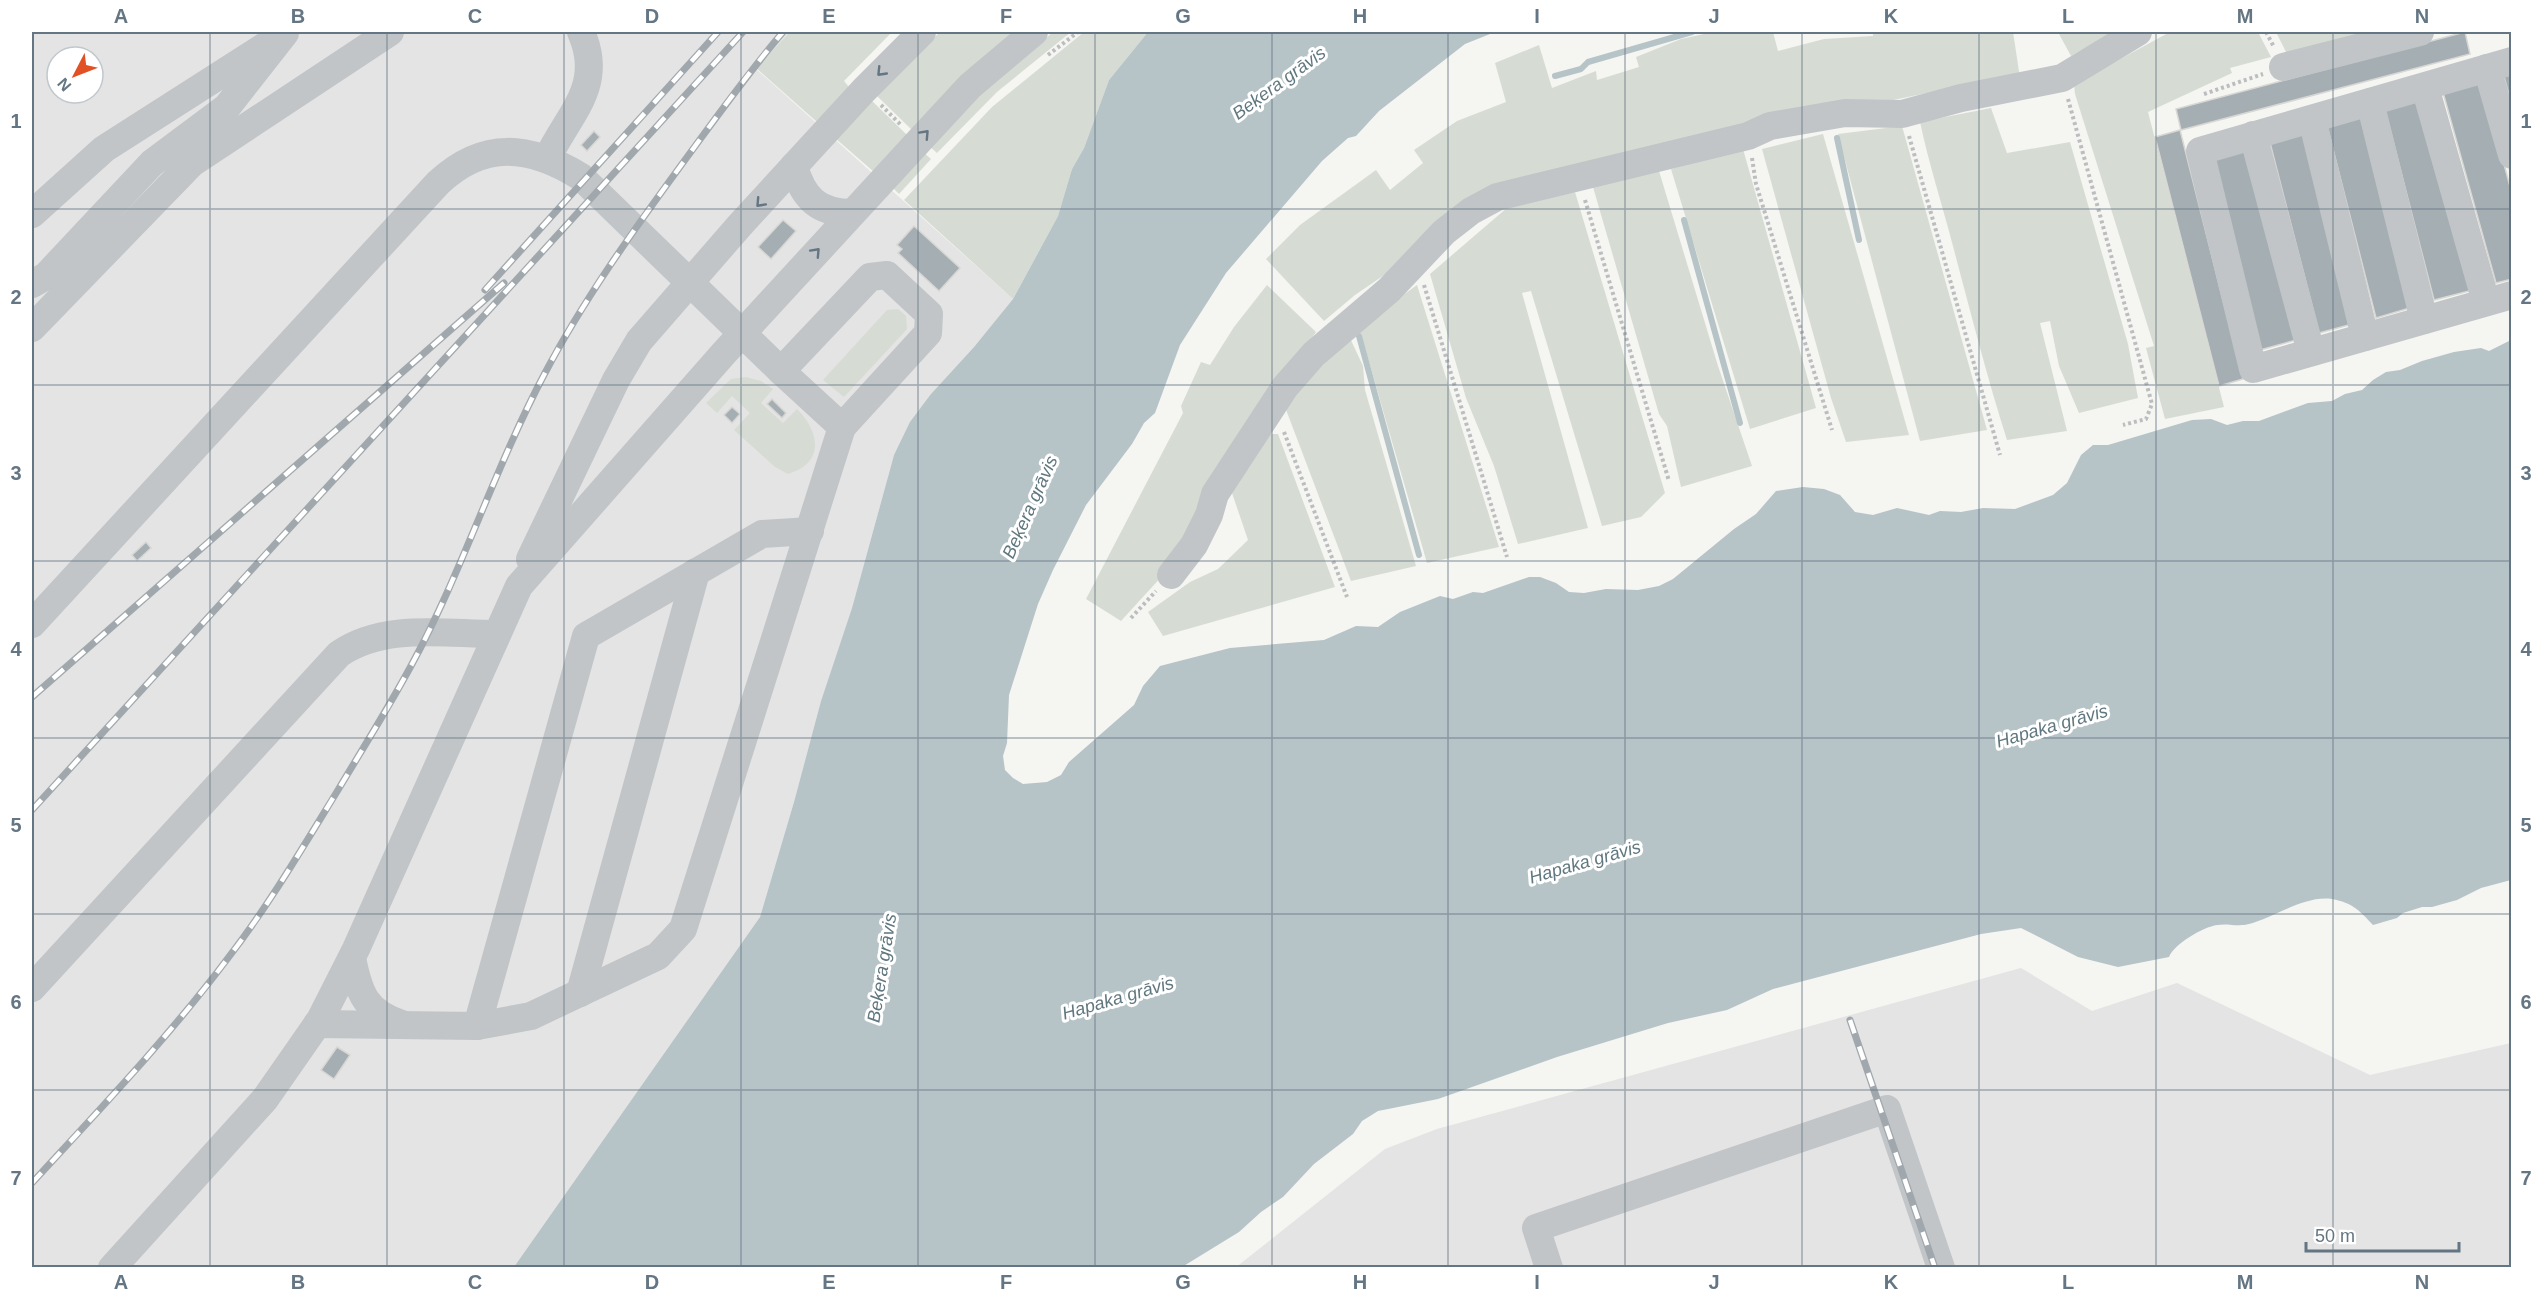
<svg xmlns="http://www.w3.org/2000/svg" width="2543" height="1299" font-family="Helvetica,sans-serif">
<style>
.built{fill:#e3e4e3;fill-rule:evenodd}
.green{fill:#d6dcd3}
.water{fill:#b6c3c7}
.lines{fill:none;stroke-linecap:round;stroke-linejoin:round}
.stream{stroke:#b6c3c7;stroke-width:6}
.building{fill:#a5aeb3;stroke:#d7d7d4;stroke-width:1.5}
.path{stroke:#bbbdbf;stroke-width:4;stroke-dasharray:3 3;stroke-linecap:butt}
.minor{stroke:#c1c5c8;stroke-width:28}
.rail-casing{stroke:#a1a8ad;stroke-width:7}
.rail{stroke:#fff;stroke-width:4.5;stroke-dasharray:14;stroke-linecap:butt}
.oneway{stroke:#647583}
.grid{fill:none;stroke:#647583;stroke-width:1.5;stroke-opacity:0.55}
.labels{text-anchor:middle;stroke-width:6;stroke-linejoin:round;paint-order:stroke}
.water-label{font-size:18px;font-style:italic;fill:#60777f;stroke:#fff}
.neatline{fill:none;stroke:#647583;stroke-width:2}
.grid-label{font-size:20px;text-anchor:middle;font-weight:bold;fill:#647583}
</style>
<rect width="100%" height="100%" fill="#f5f5f2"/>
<g class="built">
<path d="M32 32H790L756 69 1013 299 974 347 931 394 894 455 852 608 821 701 794 802 760 917 514 1267H32ZM57 57H93V93H57Z"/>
<polygon points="2021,968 2092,1011 2177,983 2370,1075 2511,1043 2511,1267 1235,1268 1385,1149 1437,1129"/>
</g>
<g class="green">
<polygon points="790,32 892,32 844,81 849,87 817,122 756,68"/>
<polygon points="940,32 1015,32 912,130 875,94"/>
<polygon points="1053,32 1071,32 997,92 937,153 929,146 963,110"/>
<polygon points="1084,32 1148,32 1109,80 1084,148 1072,169 1058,216 1013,299 904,200 992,107"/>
<polygon points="1713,32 1773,32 1778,51 1824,39 1873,36 1873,32 2013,32 2020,78 1932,92 1572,166 1393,269 1355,295 1324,321 1266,259 1300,225 1376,170 1390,190 1423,163 1414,150 1457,121 1506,102 1495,63 1539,45 1552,88 1596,71 1597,80 1639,67 1636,57 1681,39"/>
<polygon points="2058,32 2114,32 2071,56"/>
<polygon points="2170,32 2258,32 2271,57 2230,68 2232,73 2148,112 2224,407 2165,419 2146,348 2154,346 2075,94 2074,84"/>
<polygon points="2276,32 2366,32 2287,54"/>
<polygon points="870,99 907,135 874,172 835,138"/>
<path d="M1991 108 2007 153 2070 142 2128 344 2138 398 2079 413 2059 366 2050 321 2040 323 2067 431 2007 440C1987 377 1971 314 1954 250 1943 207 1929 165 1920 122Z"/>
<polygon points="1902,126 1987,430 1920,441 1838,134"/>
<polygon points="1823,134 1909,435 1846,442 1831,398 1762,149"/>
<polygon points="1743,149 1816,408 1750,429 1671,169"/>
<polygon points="923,152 931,159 899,194 892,187"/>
<polygon points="1659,171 1718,366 1752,466 1681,487 1667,426 1659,414 1593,187"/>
<polygon points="1575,192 1665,493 1641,517 1602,526 1531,291 1522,293 1588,528 1518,544 1494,466 1466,398 1430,274 1508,207"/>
<polygon points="1267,285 1316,332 1266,402 1174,563 1121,621 1086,599 1183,413 1181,406 1201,362 1210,365 1234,327"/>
<polygon points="1417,285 1499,547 1427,563 1359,327"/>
<polygon points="898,309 906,316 907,329 844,397 823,380 887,310"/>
<polygon points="1349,336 1363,366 1365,390 1416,566 1351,581 1285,407"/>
<path d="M746 377 761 381 773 389 761 403 783 423 797 409C820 432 825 463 788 474L775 467 734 430 750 413 732 396 717 413 706 403 731 379Z"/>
<polygon points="1266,434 1278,434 1335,587 1163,636 1148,612 1190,582 1218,569 1248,540 1232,493"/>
</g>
<path class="water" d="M1148 32H1495L1465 44 1379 111 1356 136 1348 138 1322 161 1226 273 1180 345 1155 413 1144 423 1132 444 1086 505 1053 570 1038 604 1009 695 1007 743 1003 756 1005 770 1013 778 1023 784 1047 782 1061 775 1069 762 1134 705 1143 686 1160 666 1230 648 1324 640 1356 626 1378 627 1400 612 1440 596 1453 599 1473 592 1483 593 1529 577H1540L1556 583 1569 592 1584 593 1606 589 1638 590 1659 586 1673 579 1734 529 1756 514 1776 491 1803 487 1824 489 1840 495 1855 512 1873 515 1897 508 1929 515 1940 511 1961 512 1983 508 2015 509 2053 495 2067 483 2081 455 2093 445H2108L2192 420 2211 419 2227 425 2243 421H2259L2308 403 2332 401 2345 394 2362 390 2373 380 2386 372 2400 370 2422 361 2454 352 2481 348 2489 351 2511 340V880L2481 888 2457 900 2432 907H2422L2403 913 2397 918 2373 925C2359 910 2353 903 2332 899 2304 895 2274 918 2249 924 2238 927 2228 923 2217 925 2203 927 2174 944 2169 957L2118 967 2078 957 2021 928 1981 934 1773 989 1727 1010 1668 1023 1557 1057 1438 1099 1378 1111 1362 1121 1353 1134 1314 1164 1283 1197 1261 1212 1239 1232 1182 1267H514L760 917 794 802 821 701 852 608 894 455 910 422 931 394 974 347 1013 299 1058 216 1072 169 1084 148 1109 80Z"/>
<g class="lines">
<g class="stream">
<polyline points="1555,76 1581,69 1588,62 1692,32"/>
<polyline points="1837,138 1859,240"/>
<polyline points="1684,220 1740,423"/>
<polyline points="1359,336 1419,555"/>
</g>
</g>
<g class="building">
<polygon points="2465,32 2470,54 2181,130 2176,109"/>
<polygon points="2512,66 2512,106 2502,69"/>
<polygon points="2480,75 2512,194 2512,279 2496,283 2441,85"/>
<polygon points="2420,92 2473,290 2434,300 2383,102"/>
<polygon points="2362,108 2413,307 2376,318 2325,118"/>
<polygon points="2305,125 2356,323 2319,333 2268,135"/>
<polygon points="2180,130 2243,379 2219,386 2155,137"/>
<polygon points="594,131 600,137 587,151 581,145"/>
<polygon points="2243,142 2296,340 2260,350 2206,152"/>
<polygon points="783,220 796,231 771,259 758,247"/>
<polygon points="914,226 960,268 939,291 898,253 902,249 897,245"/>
<polygon points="772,399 786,413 782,418 767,404"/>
<polygon points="732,407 740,414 732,423 724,415"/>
<polygon points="146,542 151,548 137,561 132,555"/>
<polygon points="337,1047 350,1055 334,1079 321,1070"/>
</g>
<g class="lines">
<g class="path">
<polyline points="2266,32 2274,47"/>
<polyline points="1048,55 1078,32"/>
<polyline points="2204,94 2263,74"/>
<polyline points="2068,99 2152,404 2146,419 2123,425"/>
<polyline points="881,105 901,125"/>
<polyline points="1909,136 2000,455"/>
<polyline points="1752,158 1756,184 1832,430"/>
<polyline points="1585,200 1669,481"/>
<polyline points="1424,285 1507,557"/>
<polyline points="1284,432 1347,597"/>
<polyline points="1131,618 1156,591"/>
</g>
<g class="minor">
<polyline points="2512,61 2200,151 2253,369 2512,295"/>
<polyline points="2283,67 2420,32"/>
<polyline points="2487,68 2512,155"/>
<polyline points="2425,87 2486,302"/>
<polyline points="2370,102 2424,320"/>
<polyline points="2312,119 2365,337"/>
<polyline points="2253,135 2311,352"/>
<path d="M547 159C569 113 605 86 581 32"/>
<path d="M794 166C803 198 818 213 852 213"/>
<polyline points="32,214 104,149 265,46"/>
<polyline points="32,284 46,276 152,163 227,107 285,33"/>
<polyline points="32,328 192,163 390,32"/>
<polyline points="781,371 870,277 887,275 929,314 928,333 842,427"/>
<polyline points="530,559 616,380 639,341 740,225 864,90 922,32"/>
<polyline points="1171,575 1194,545 1209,515 1215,494 1285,387 1314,354 1389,290 1444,232 1471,211 1497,197 1748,136 1770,126 1845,113 1902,114 1961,98 2062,78 2138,32"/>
<path d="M32 624 438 183C484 140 529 145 581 177L781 371 842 427 683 929 658 956 531 1016 477 1026 317 1024"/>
<path d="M352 958C359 993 365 1012 402 1024"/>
<path d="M32 988 339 654C384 623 444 634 496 634"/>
<polyline points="580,993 696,572"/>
<polyline points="477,1026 586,636 762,534 810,531"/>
<polyline points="112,1268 265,1099 320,1020 356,949 519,586 724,353 919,141 970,86 1034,32"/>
<polyline points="1549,1268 1536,1228 1887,1109 1941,1268"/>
</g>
<g class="rail-casing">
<g id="rail">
<polyline points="485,290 718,32"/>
<polyline points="32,697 504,283"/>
<polyline points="32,810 743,32"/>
<polyline points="1850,1020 1935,1268"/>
<path d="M32 1183C99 1110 168 1038 228 958 269 905 303 847 338 790 363 748 389 707 412 664 463 570 495 467 545 373 584 299 633 231 682 164 715 119 747 74 783 32"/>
</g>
</g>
<use href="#rail" class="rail"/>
</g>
<defs><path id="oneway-chevron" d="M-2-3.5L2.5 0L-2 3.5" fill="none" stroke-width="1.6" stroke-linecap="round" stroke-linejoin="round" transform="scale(1.5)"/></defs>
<g class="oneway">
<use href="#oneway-chevron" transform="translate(881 72) rotate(134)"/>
<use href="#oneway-chevron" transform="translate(925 134) rotate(-47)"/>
<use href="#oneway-chevron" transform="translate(760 203) rotate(133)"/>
<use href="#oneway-chevron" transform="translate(816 252) rotate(-47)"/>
</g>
<path class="grid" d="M210 32V1268M387 32V1268M564 32V1268M741 32V1268M918 32V1268M1095 32V1268M1272 32V1268M1448 32V1268M1625 32V1268M1802 32V1268M1979 32V1268M2156 32V1268M2333 32V1268M32 209H2512M32 385H2512M32 561H2512M32 738H2512M32 914H2512M32 1090H2512"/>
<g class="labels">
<g class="water-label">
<text transform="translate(1279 83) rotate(-36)" y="6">Beķera grāvis</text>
<text transform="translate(1030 507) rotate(-66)" y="6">Beķera grāvis</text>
<text transform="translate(2052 726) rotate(-16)" y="6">Hapaka grāvis</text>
<text transform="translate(1585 862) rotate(-16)" y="6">Hapaka grāvis</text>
<text transform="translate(882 968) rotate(-81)" y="6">Beķera grāvis</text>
<text transform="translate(1118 998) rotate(-16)" y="6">Hapaka grāvis</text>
</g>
</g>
<rect width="2543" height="1299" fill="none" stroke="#ffffff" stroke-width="66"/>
<g transform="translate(75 75) rotate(228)"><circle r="28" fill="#ffffff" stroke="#c1c8cd" stroke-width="1.5"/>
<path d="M0-4.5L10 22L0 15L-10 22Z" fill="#e25125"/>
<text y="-9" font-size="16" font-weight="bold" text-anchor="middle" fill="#647583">N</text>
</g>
<path d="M2306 1242v9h153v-9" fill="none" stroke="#647583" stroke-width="3"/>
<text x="2315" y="1242" font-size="18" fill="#647583" stroke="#ffffff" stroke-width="4.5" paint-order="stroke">50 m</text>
<rect x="33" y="33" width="2477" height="1233" class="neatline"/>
<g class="grid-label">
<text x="121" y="23">A</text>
<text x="298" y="23">B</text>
<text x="475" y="23">C</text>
<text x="652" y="23">D</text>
<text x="829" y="23">E</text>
<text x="1006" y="23">F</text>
<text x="1183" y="23">G</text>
<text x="1360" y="23">H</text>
<text x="1537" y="23">I</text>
<text x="1714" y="23">J</text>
<text x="1891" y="23">K</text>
<text x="2068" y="23">L</text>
<text x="2245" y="23">M</text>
<text x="2422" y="23">N</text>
<text x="16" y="128">1</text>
<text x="2526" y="128">1</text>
<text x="16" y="304">2</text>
<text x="2526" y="304">2</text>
<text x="16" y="480">3</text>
<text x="2526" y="480">3</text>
<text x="16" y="656">4</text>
<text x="2526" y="656">4</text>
<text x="16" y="832">5</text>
<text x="2526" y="832">5</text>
<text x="16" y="1009">6</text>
<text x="2526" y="1009">6</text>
<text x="16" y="1185">7</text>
<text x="2526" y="1185">7</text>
<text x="121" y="1289">A</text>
<text x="298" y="1289">B</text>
<text x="475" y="1289">C</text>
<text x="652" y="1289">D</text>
<text x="829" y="1289">E</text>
<text x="1006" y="1289">F</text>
<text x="1183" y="1289">G</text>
<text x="1360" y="1289">H</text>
<text x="1537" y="1289">I</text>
<text x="1714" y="1289">J</text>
<text x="1891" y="1289">K</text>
<text x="2068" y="1289">L</text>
<text x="2245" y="1289">M</text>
<text x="2422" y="1289">N</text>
</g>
</svg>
